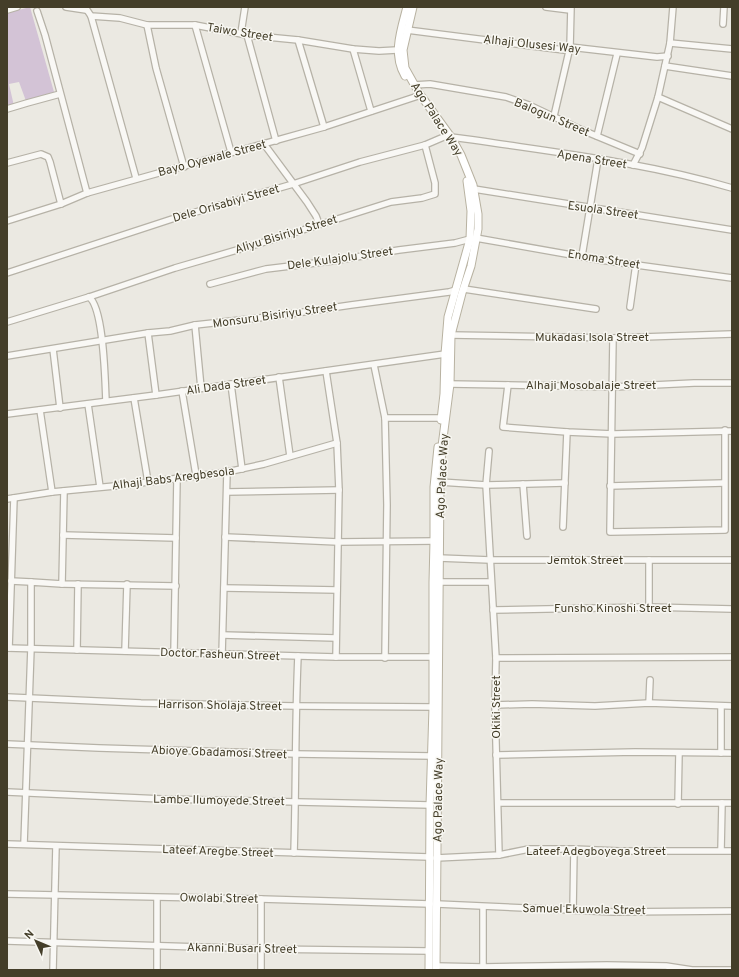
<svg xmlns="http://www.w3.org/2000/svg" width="739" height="977" font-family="Overpass,sans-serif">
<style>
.green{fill:#d3c3d6}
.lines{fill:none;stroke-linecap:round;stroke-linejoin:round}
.minor-casing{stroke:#b6b2a7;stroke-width:8}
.major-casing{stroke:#b8b2a1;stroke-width:9}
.minor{stroke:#f9f8f5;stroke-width:5.5}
.major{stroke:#fff;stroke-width:7}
.labels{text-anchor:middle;stroke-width:3;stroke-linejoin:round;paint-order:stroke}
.street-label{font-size:12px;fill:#443e29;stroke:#f8f7f2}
</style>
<rect width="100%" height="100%" fill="#ebe9e2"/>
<polygon class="green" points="30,7 54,92 26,101 19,82 9,84 14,106 7,108 7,13"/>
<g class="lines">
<g class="minor-casing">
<g id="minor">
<polyline points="66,7 86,10"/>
<polyline points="85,7 91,16 120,18 147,25 195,25 247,35 298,40 353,49 379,51 397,50"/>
<polyline points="546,7 570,10"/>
<polyline points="7,10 17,7"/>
<polyline points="37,11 45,35 87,193"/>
<polyline points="91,16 136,178"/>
<polyline points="723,24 724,7"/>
<polyline points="147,25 156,68 184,167"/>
<polyline points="195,25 231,152"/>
<polyline points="407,30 564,50 570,47 657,57 668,56"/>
<polyline points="241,33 245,7"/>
<polyline points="247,35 276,141"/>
<polyline points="298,40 324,127"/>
<polyline points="670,43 732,49"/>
<polyline points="353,49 371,111"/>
<polyline points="665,66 732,76"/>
<polyline points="414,85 430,84 506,97 529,105 582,130 640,154"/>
<polyline points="658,97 732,129"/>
<polyline points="7,109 27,103 60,94"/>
<polyline points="554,116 570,47 571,7"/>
<polyline points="597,136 617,54"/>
<path d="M451 137 474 140C560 153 648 163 732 188"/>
<polyline points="264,144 307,202 316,216 319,224"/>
<polyline points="7,163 41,154 48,157 50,162 61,204"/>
<polyline points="633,165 642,148 658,97 670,43 673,7"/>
<polyline points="474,189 732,230"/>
<polyline points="7,221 61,204 87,193 324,127 418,96"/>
<polyline points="476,238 600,260 732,278"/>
<polyline points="582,256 598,159"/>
<polyline points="7,273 175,218 293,184 360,162 425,145 446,136"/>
<polyline points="210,284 266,269 332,261 399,250 455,243 470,239"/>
<polyline points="464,289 596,309"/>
<path d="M89 297C104 308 105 381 106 401"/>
<polyline points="630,307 636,264"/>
<polyline points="7,322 89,297 175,268 268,241 391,202 422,198 435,194 435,183 425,145"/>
<polyline points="195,325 201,388"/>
<polyline points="148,333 156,395"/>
<polyline points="451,335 613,338 732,334"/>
<polyline points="613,338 610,532 725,530 725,430"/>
<polyline points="53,349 60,408"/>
<polyline points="7,356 148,333 170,331 195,325 276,316 351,305 449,292 456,290"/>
<polyline points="374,365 385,418 387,505 385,658"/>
<polyline points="326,371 337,443 339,490 336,657"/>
<polyline points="279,377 290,456"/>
<polyline points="231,384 242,469"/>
<polyline points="450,384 613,387 694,383 732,383"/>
<polyline points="508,385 503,427 567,432 613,434 732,431"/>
<polyline points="182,391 196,475"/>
<polyline points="134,398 148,482"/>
<polyline points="88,404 100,487"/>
<polyline points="40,410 52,492"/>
<polyline points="7,414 156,395 445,354"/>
<polyline points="385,418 441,418"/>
<polyline points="489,451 486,485 496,658 495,705 499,855"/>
<polyline points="440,482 486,485 565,483"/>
<polyline points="523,484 527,536"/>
<polyline points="610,486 724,483"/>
<polyline points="227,492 339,490"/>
<polyline points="7,499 52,492 125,485 227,472 264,464 337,443"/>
<polyline points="563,527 567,432"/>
<polyline points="63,535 176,538"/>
<polyline points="225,537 338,542 434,541"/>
<polyline points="439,558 490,560 732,560"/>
<polyline points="11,581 31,582"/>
<polyline points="438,582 491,582"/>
<polyline points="62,584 64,491"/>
<polyline points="224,588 337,590"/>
<polyline points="649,607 649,560"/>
<polyline points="493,610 649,607 732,609"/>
<polyline points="223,635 336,638"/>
<polyline points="7,648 336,657 432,657"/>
<polyline points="9,648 14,498"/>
<polyline points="77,650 78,584"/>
<polyline points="125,651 127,584"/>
<polyline points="174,653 177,479"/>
<polyline points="222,655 227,472"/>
<polyline points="496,658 732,657"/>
<polyline points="7,697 141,703 296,706 433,707"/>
<polyline points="649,703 650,680"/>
<polyline points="495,705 532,704 595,706 649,703 732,706"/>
<polyline points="7,744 99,748 296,754 432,756"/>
<polyline points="721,753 721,706"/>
<polyline points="496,755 635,752 732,753"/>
<polyline points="7,792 162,799 430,805"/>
<polyline points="498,803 732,803"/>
<polyline points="678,804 679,753"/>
<polyline points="7,844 429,857"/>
<polyline points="24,844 31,648 31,582 62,584 176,586"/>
<polyline points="721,850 722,803"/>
<path d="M294 853C296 788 295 722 298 656"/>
<polyline points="436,858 499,855 529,849 574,849 619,851 732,851"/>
<polyline points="7,894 261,899 430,904"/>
<polyline points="157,898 157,970"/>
<polyline points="437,904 614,912 732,911"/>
<polyline points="483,907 483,967"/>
<polyline points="573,910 574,849"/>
<polyline points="7,941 262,949 429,951"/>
<polyline points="436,966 483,967 607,965 666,966 692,970 732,970"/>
<polyline points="53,970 56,846"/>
<polyline points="261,970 261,899"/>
</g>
</g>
<g class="major-casing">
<g id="major">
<polyline points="413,7 403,50 405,68 419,93 451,137 461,155 473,185 478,214 478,229 471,266 462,293 451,335 450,384 442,446 440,482 436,970"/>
<path d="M405 76C392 54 401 30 407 7"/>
<polyline points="441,420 444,394 445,354 448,317 470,239 471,211 467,181"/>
<polyline points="429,970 430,805 433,707 433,582 434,541 434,487 438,447"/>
</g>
</g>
<use href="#minor" class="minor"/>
<use href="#major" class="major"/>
</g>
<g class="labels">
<g class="street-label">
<text transform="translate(240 32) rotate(9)" y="4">Taiwo Street</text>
<text transform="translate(532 44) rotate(6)" y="4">Alhaji Olusesi Way</text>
<text transform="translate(552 117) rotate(23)" y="4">Balogun Street</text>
<text transform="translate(437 119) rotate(57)" y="4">Ago Palace Way</text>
<text transform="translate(212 158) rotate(-15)" y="4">Bayo Oyewale Street</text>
<text transform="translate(592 159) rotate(9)" y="4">Apena Street</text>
<text transform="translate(226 203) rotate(-16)" y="4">Dele Orisabiyi Street</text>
<text transform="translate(603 210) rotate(8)" y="4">Esuola Street</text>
<text transform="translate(286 234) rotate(-17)" y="4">Aliyu Bisiriyu Street</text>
<text transform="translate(340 258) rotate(-8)" y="4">Dele Kulajolu Street</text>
<text transform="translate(604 259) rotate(9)" y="4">Enoma Street</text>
<text transform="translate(275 315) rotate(-8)" y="4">Monsuru Bisiriyu Street</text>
<text x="592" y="341">Mukadasi Isola Street</text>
<text transform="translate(226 385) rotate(-8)" y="4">Ali Dada Street</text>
<text x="591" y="389">Alhaji Mosobalaje Street</text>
<text transform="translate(442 476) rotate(-87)" y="4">Ago Palace Way</text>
<text transform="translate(173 478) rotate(-7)" y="4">Alhaji Babs Aregbesola</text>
<text x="585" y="564">Jemtok Street</text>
<text x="613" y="612">Funsho Kinoshi Street</text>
<text transform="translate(220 654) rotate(2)" y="4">Doctor Fasheun Street</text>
<text transform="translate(220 705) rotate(1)" y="4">Harrison Sholaja Street</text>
<text transform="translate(496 707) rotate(-90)" y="4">Okiki Street</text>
<text transform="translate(219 752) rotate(2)" y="4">Abioye Gbadamosi Street</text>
<text transform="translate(219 800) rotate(1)" y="4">Lambe Ilumoyede Street</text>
<text transform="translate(438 800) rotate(-89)" y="4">Ago Palace Way</text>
<text transform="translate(218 851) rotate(2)" y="4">Lateef Aregbe Street</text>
<text x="596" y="855">Lateef Adegboyega Street</text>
<text transform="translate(219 898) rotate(1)" y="4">Owolabi Street</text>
<text transform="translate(584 909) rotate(1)" y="4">Samuel Ekuwola Street</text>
<text transform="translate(242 948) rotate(1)" y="4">Akanni Busari Street</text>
</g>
</g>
<rect width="739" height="977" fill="none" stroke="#443e29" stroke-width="16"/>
<g transform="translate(36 941) rotate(314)" stroke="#f8f7f2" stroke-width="3" paint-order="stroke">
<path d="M0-3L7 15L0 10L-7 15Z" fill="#443e29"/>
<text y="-6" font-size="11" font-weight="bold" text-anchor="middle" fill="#443e29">N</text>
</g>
</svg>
